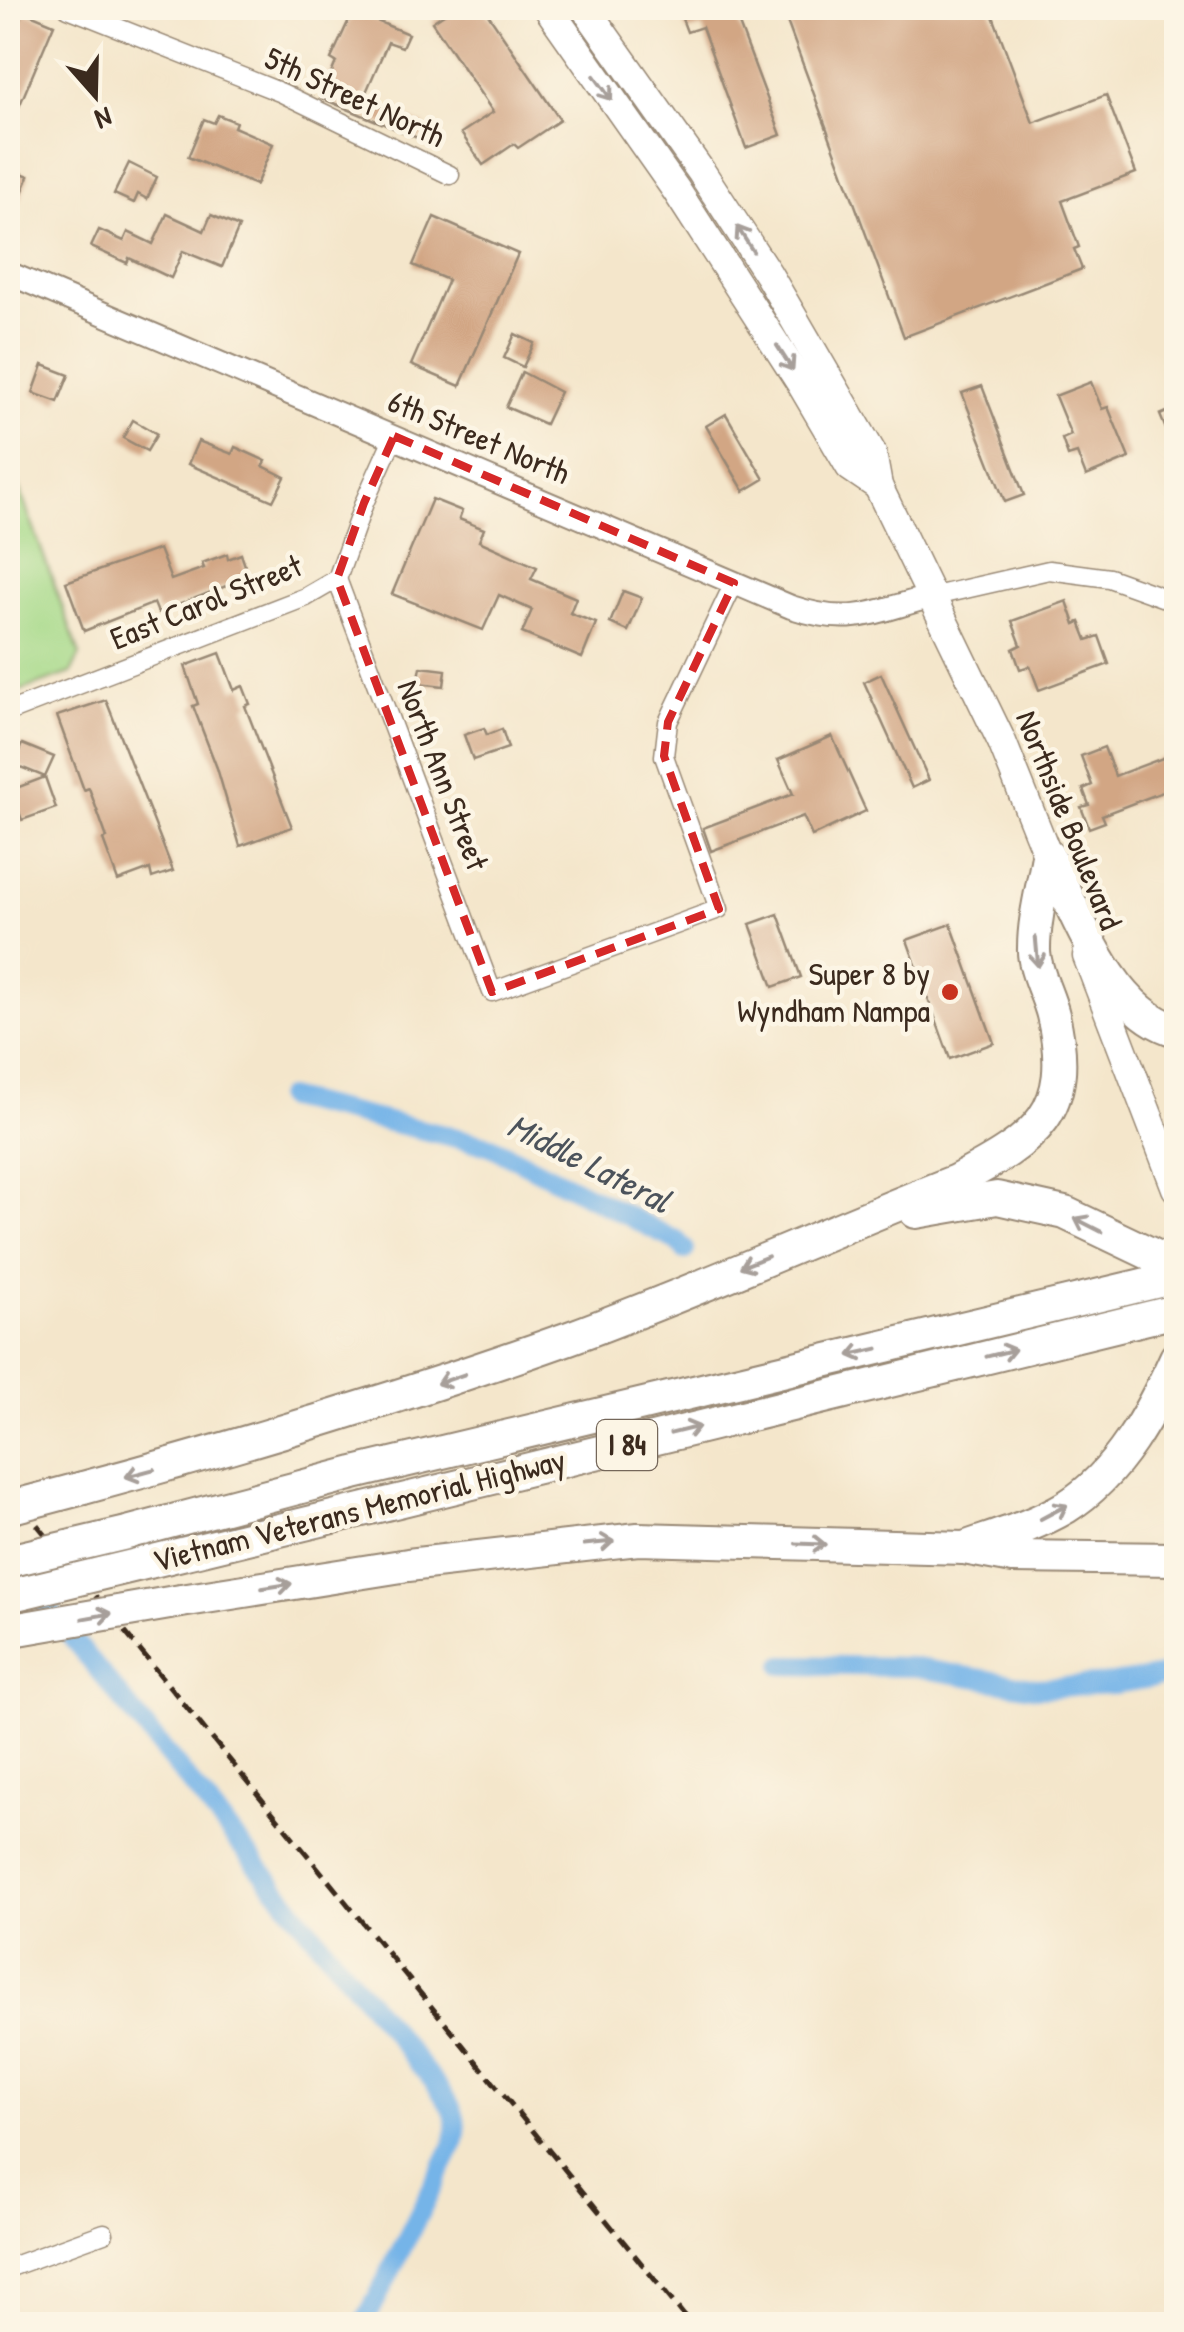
<svg xmlns="http://www.w3.org/2000/svg" width="1184" height="2332" font-family="'Patrick Hand',sans-serif">
<style>
.green{fill:#a5d988;stroke:#708253;stroke-width:2.5}
.lines{fill:none;stroke-linecap:round;stroke-linejoin:round}
.canal{stroke:#74b4e8;stroke-width:20}
.building{fill:#d2a684}
.minor-casing{stroke:#988874;stroke-width:21}
.tertiary-casing{stroke:#988874;stroke-width:26}
.primary-casing{stroke:#988874;stroke-width:31}
.motorway-casing{stroke:#988874;stroke-width:36}
.minor{stroke:#fff;stroke-width:18}
.tertiary{stroke:#fff;stroke-width:22}
.primary{stroke:#fff;stroke-width:28}
.motorway{stroke:#fff;stroke-width:32}
.rail{stroke:#3b2a1e;stroke-width:5;stroke-dasharray:15 8;stroke-linecap:butt}
.motorway-bridge-casing{stroke:#988874;stroke-width:36;stroke-linecap:butt}
.motorway-bridge{stroke:#fff;stroke-width:32}
.oneway{stroke:#a79f9a}
.marked{fill:none;stroke:#d62828;stroke-width:8;stroke-dasharray:20 12;stroke-linejoin:round}
.poi-dot{fill:#c8321e;stroke:#fcf5e5;stroke-width:4}
.labels{text-anchor:middle;stroke-width:9;stroke-linejoin:round;paint-order:stroke}
.shield{fill:#fcf5e5;stroke:#75675a;stroke-width:2.5}
.shield-label{font-size:30px;font-weight:bold;fill:#3b2a1e}
.street-label{font-size:32px;fill:#3b2a1e;stroke:#fcf5e5}
.poi-label{font-size:32px;fill:#3b2a1e;stroke:#fcf5e5;text-anchor:end}
.water-label{font-size:35px;font-style:italic;fill:#4c535b;stroke:#fcf5e5}
</style>
<rect width="100%" height="100%" fill="#fcf5e5"/>
<filter id="ink" filterUnits="userSpaceOnUse"><feTurbulence type="fractalNoise" baseFrequency=".01" numOctaves="2"/><feDisplacementMap in="SourceGraphic" scale="20" xChannelSelector="R" yChannelSelector="G"/><feConvolveMatrix kernelMatrix="1 2 1 2 8 2 1 2 1" color-interpolation-filters="sRGB"/></filter>
<filter id="wash" filterUnits="userSpaceOnUse"><feTurbulence type="fractalNoise" baseFrequency=".0048" numOctaves="4" result="noise"/><feDisplacementMap in="SourceGraphic" scale="40" xChannelSelector="R" yChannelSelector="G"/><feGaussianBlur stdDeviation="2.25" result="paint"/><feColorMatrix in="noise" values="0 0 0 0 0 0 0 0 0 0 0 0 0 0 0 0 0 1.4 0 .05"/><feComposite in="paint" operator="in"/></filter>
<g filter="url(#wash)">
<rect width="100%" height="100%" fill="#f4e6cb"/>
<polygon class="green" points="8,458 80,655 71,673 8,695"/>
<g class="lines">
<g class="canal">
<polyline points="286,1098 491,1146 677,1241 685,1250"/>
<path d="M28 1584 433 2081C449 2103 463 2118 453 2146L364 2324"/>
<polyline points="783,1665 912,1667 1037,1688 1113,1684 1176,1674"/>
</g>
</g>
<g id="blocks">
<g class="building">
<polygon points="453,8 484,8 560,120 518,148 514,144 483,165 461,133 493,112 432,22"/>
<polygon points="704,8 733,8 781,135 746,148 702,27 687,32 681,16"/>
<polygon points="782,8 990,8 1033,123 1106,95 1136,173 1062,201 1079,247 1074,249 1082,269 904,337"/>
<polygon points="8,11 21,17 23,11 54,24 8,133"/>
<polygon points="353,11 408,34 402,47 388,42 363,99 425,126 420,139 321,98 336,62 331,59"/>
<polygon points="218,115 236,122 234,127 273,144 256,185 188,157 204,119 214,123"/>
<polygon points="129,163 157,177 147,199 138,194 134,203 114,194"/>
<polygon points="8,168 29,176 8,227"/>
<polygon points="167,214 204,231 211,215 239,227 222,267 183,251 171,278 129,258 127,263 91,247 99,230 124,241 128,232 153,244"/>
<polygon points="434,217 518,254 460,386 411,365 448,280 413,265"/>
<polygon points="515,334 534,343 523,367 504,358"/>
<polygon points="43,365 69,375 58,402 33,393"/>
<polygon points="522,372 560,392 545,424 506,407"/>
<polygon points="1091,382 1102,409 1108,407 1129,458 1086,476 1077,453 1068,456 1062,439 1071,435 1055,396"/>
<polygon points="982,386 1024,495 1005,502 962,393"/>
<polygon points="1176,408 1176,453 1160,415"/>
<polygon points="726,414 764,479 744,491 706,426"/>
<polygon points="133,420 157,434 147,451 123,438"/>
<polygon points="198,441 232,454 235,447 266,461 263,466 285,477 273,501 188,464"/>
<polygon points="432,499 462,511 459,519 484,529 479,541 537,567 531,579 576,598 570,613 596,623 582,658 522,633 532,610 499,595 483,630 392,594"/>
<polygon points="159,549 171,580 204,568 202,563 227,554 228,559 241,554 249,577 158,613 154,603 84,631 66,582"/>
<polygon points="623,591 642,598 628,631 610,623"/>
<polygon points="1067,601 1075,624 1080,622 1087,640 1099,636 1109,664 1039,690 1030,666 1020,669 1013,649 1021,645 1012,621"/>
<polygon points="220,653 234,690 243,686 250,704 245,706 292,827 240,846 217,768 193,706 198,704 185,666"/>
<polygon points="421,667 446,670 444,686 418,683"/>
<polygon points="881,674 929,780 912,788 864,682"/>
<polygon points="106,700 173,871 152,878 150,869 118,881 103,840 107,838 89,788 84,790 57,716"/>
<polygon points="484,728 487,735 502,729 508,748 473,760 464,735"/>
<polygon points="832,736 866,811 812,836 803,816 711,851 703,828 793,794 778,760"/>
<polygon points="22,744 54,757 45,777 13,764"/>
<polygon points="1104,747 1115,776 1176,753 1176,787 1102,815 1105,822 1089,828 1081,807 1089,805 1083,789 1092,785 1081,756"/>
<polygon points="45,777 56,808 22,820 11,790"/>
<polygon points="778,914 801,977 773,987 750,924"/>
<polygon points="951,924 994,1043 950,1059 907,940"/>
</g>
</g>
</g>
<g filter="url(#ink)">
<use href="#blocks" fill-opacity="0" stroke="#988874" stroke-width="2.5"/>
<g class="lines">
<g class="minor-casing">
<g id="minor">
<polyline points="68,8 282,93 450,175"/>
<polyline points="337,579 492,992 719,909 664,756 668,722 734,583"/>
<polyline points="930,597 1049,570 1109,578 1176,602"/>
<polyline points="8,712 306,597 337,579 364,503 394,436"/>
<polyline points="8,2268 104,2233"/>
</g>
</g>
<g class="tertiary-casing">
<path id="tertiary" d="M8 273 791 607C852 627 871 612 930 597"/>
</g>
<g class="primary-casing">
<g id="primary">
<polyline points="548,8 676,190 800,382 850,467 878,486"/>
<polyline points="585,8 702,173 768,274 872,453 878,486 1002,742 1055,874"/>
<polyline points="1087,956 1176,1188"/>
</g>
</g>
<g class="motorway-casing">
<g id="motorway">
<path d="M1048 856C1077 913 1110 1012 1176 1030"/>
<polyline points="916,1212 997,1198 1065,1213 1176,1266"/>
<path d="M83 1488C247 1444 409 1395 569 1338 700 1290 827 1232 956 1181 1035 1139 1076 1113 1053 1015 1048 994 1033 969 1034 948 1034 918 1043 886 1048 856"/>
<polyline points="127,1533 354,1473 1176,1277"/>
<path d="M964 1548C998 1536 1034 1526 1066 1507 1119 1474 1151 1413 1176 1358"/>
<polyline points="149,1562 1176,1311"/>
<polyline points="181,1601 408,1565 638,1539 964,1548 1013,1557 1176,1559"/>
</g>
</g>
<use href="#minor" class="minor"/>
<use href="#tertiary" class="tertiary"/>
<use href="#primary" class="primary"/>
<use href="#motorway" class="motorway"/>
<polyline class="rail" points="8,1489 691,2324"/>
<g class="motorway-bridge-casing">
<g id="motorway-bridge">
<polyline points="8,1508 83,1488"/>
<polyline points="8,1561 127,1533"/>
<polyline points="8,1596 149,1562"/>
<polyline points="13,1630 181,1601"/>
</g>
</g>
<use href="#motorway-bridge" class="motorway-bridge"/>
</g>
<defs><path id="oneway-shaft" d="M-6 0H5M1.5-3L5.5 0L1.5 3" fill="none" stroke-width="1.6" stroke-linecap="round" stroke-linejoin="round" transform="scale(2.5)"/></defs>
<g class="oneway">
<use href="#oneway-shaft" transform="translate(603 88) rotate(54)"/>
<use href="#oneway-shaft" transform="translate(745 239) rotate(-123)"/>
<use href="#oneway-shaft" transform="translate(785 358) rotate(57)"/>
<use href="#oneway-shaft" transform="translate(1037 952) rotate(85)"/>
<use href="#oneway-shaft" transform="translate(1088 1225) rotate(-153)"/>
<use href="#oneway-shaft" transform="translate(754 1262) rotate(158)"/>
<use href="#oneway-shaft" transform="translate(863 1352) rotate(167)"/>
<use href="#oneway-shaft" transform="translate(1001 1353) rotate(-14)"/>
<use href="#oneway-shaft" transform="translate(451 1379) rotate(161)"/>
<use href="#oneway-shaft" transform="translate(685 1430) rotate(-14)"/>
<use href="#oneway-shaft" transform="translate(140 1473) rotate(165)"/>
<use href="#oneway-shaft" transform="translate(1054 1512) rotate(-28)"/>
<use href="#oneway-shaft" transform="translate(599 1543) rotate(-6)"/>
<use href="#oneway-shaft" transform="translate(811 1544) rotate(2)"/>
<use href="#oneway-shaft" transform="translate(277 1586) rotate(-9)"/>
<use href="#oneway-shaft" transform="translate(97 1616) rotate(-10)"/>
</g>
</g>
<path class="marked" d="M394 436 734 583 668 722 664 756 719 909 492 992 337 579 364 503Z"/>
<circle class="poi-dot" cx="950" cy="992" r="10"/>
<g class="labels">
<rect class="shield" x="597" y="1420" width="60" height="50" rx="8"/>
<g class="shield-label">
<text x="627" y="1455">I 84</text>
</g>
<g class="street-label">
<text transform="translate(355 97) rotate(25)" y="11">5th Street North</text>
<text transform="translate(479 437) rotate(23)" y="11">6th Street North</text>
<text transform="translate(206 602) rotate(-22)" y="11">East Carol Street</text>
<text transform="translate(443 775) rotate(69)" y="11">North Ann Street</text>
<text transform="translate(1069 820) rotate(68)" y="11">Northside Boulevard</text>
<text transform="translate(359 1510) rotate(-14)" y="11">Vietnam Veterans Memorial Highway</text>
</g>
<g class="poi-label">
<text x="930" y="985">Super 8 by<tspan x="930" dy="37">Wyndham Nampa</tspan></text>
</g>
<g class="water-label">
<text transform="translate(589 1163) rotate(27)" y="12">Middle Lateral</text>
</g>
</g>
<rect width="1184" height="2332" fill="none" stroke="#fcf5e5" stroke-width="40"/>
<g transform="translate(95 95) rotate(160)" stroke="#fcf5e5" stroke-width="8" paint-order="stroke">
<path d="M0-8L18 38L0 25L-18 38Z" fill="#3b2a1e"/>
<text y="-15" font-size="28" font-weight="bold" text-anchor="middle" fill="#3b2a1e">N</text>
</g>
</svg>
